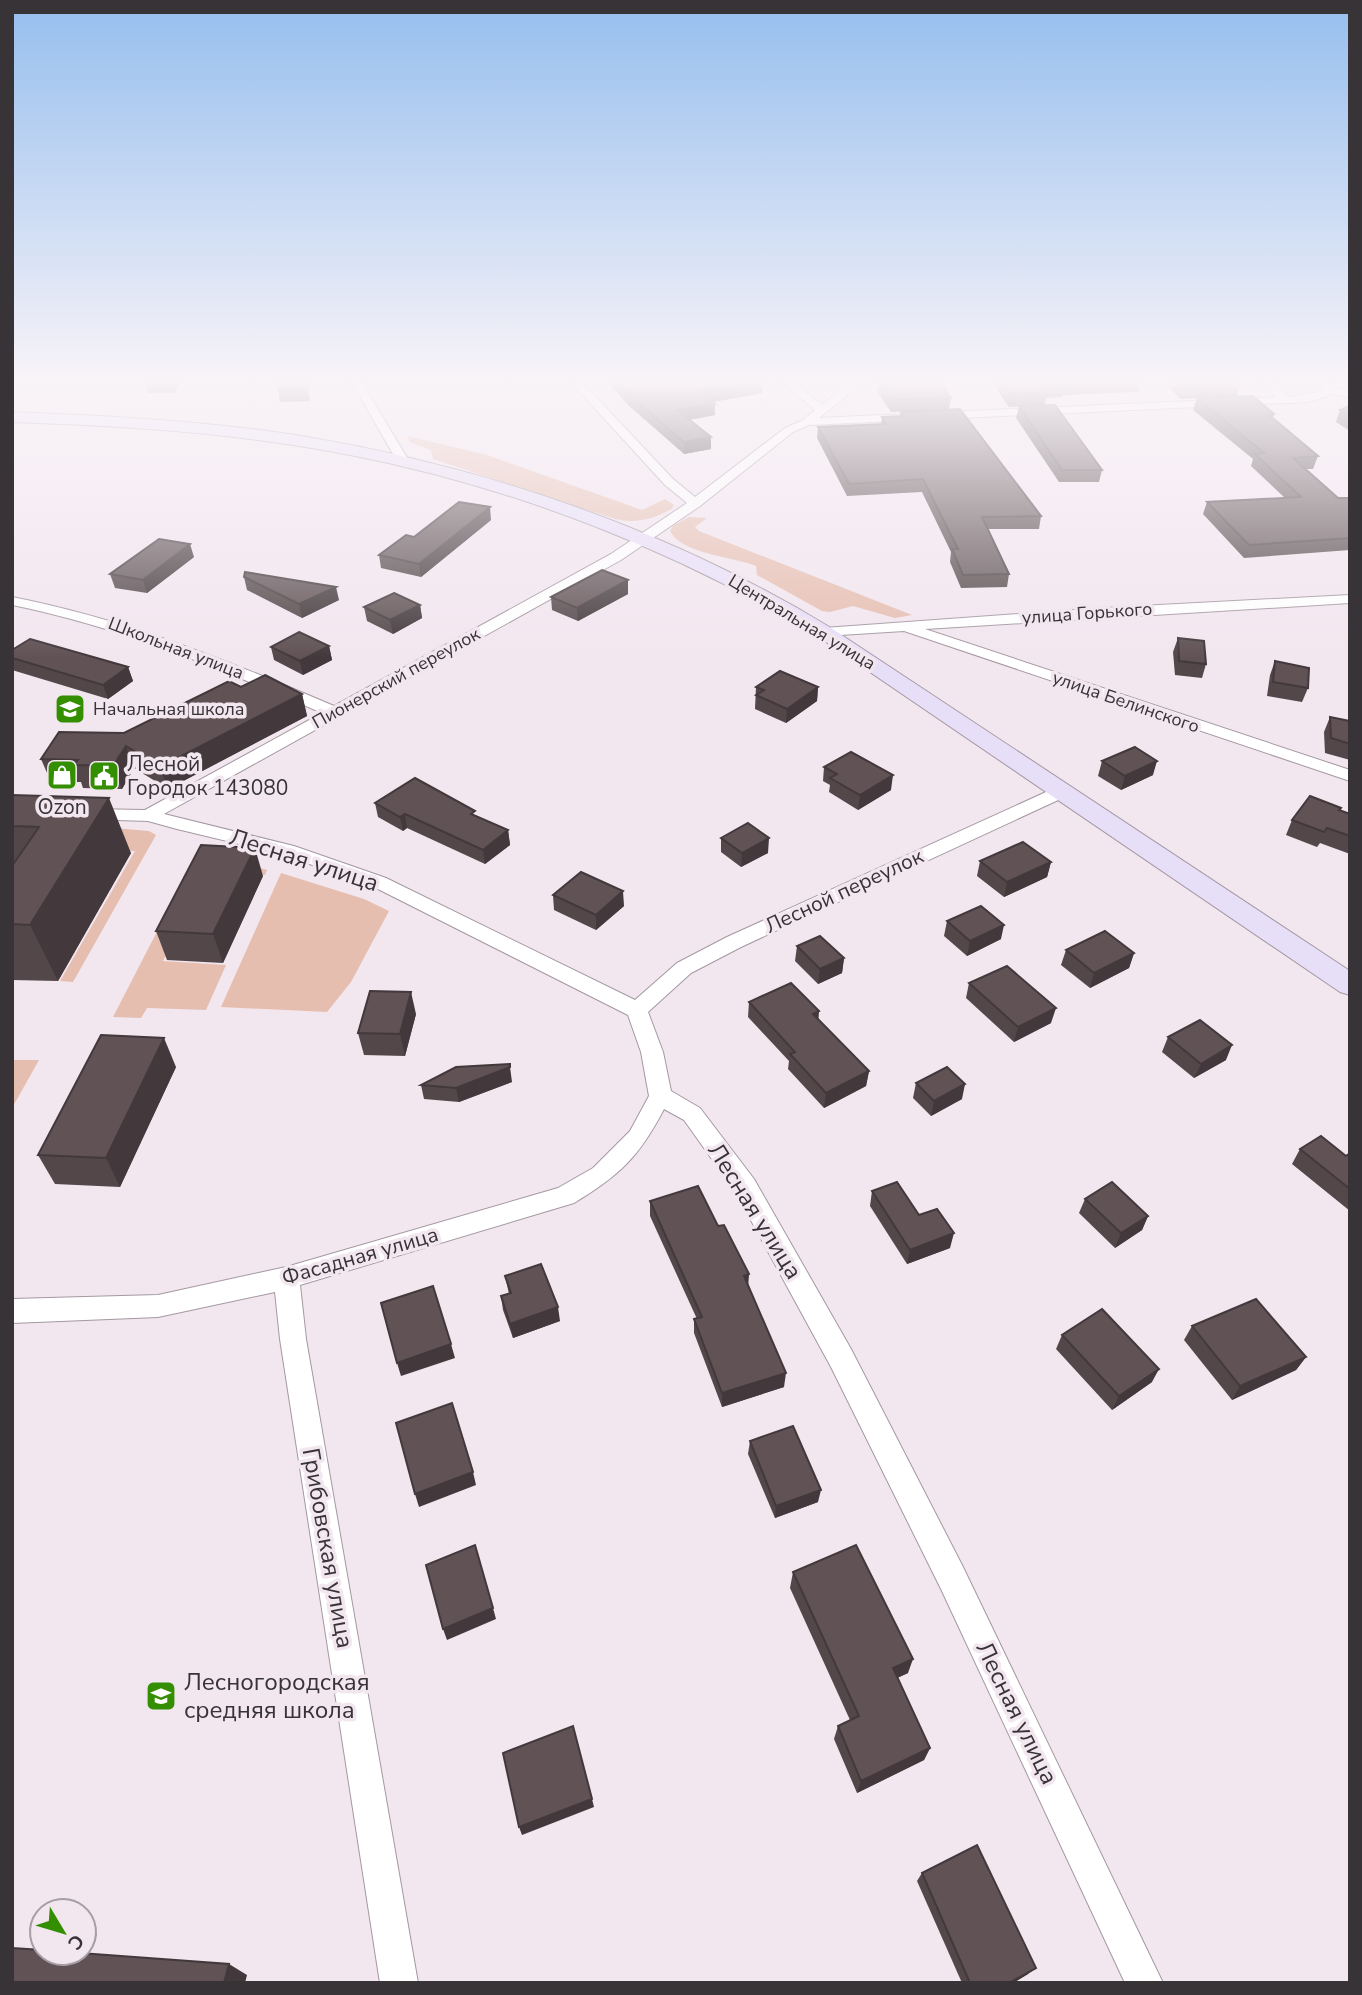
<svg xmlns="http://www.w3.org/2000/svg" width="1362" height="1995" font-family="'Nunito Sans',sans-serif">
<style>
.green{fill:#e6beb0}
.lines{fill:none;stroke-linecap:round;stroke-linejoin:round}
.street-casing{stroke:#a498a1;stroke-width:2}
.secondary-casing{stroke:#a498a1;stroke-width:2}
.street{fill:#fff;fill-rule:evenodd}
.secondary{fill:#e7def8;fill-rule:evenodd}
.wall{fill:#534749}
.shaded-wall{fill:#43393c}
.building{fill:#605255;stroke:#43393c;stroke-width:2}
.labels{text-anchor:middle;stroke-width:7;stroke-linejoin:round;paint-order:stroke}
.far-street-label{font-size:18px;fill:#373336;stroke:#f2e6ef}
.far-poi-label{font-size:18px;fill:#373336;stroke:#f2e6ef;text-anchor:start}
.poi-label{font-size:21px;fill:#373336;stroke:#f2e6ef;text-anchor:start}
.street-label{font-size:21px;fill:#373336;stroke:#f2e6ef}
.near-street-label{font-size:24px;fill:#373336;stroke:#f2e6ef}
.near-poi-label{font-size:24px;fill:#373336;stroke:#f2e6ef;text-anchor:start}
</style>
<rect width="100%" height="100%" fill="#f2e6ef"/>
<g class="green">
<path d="M407 436 487 455 642 510 665 499 674 505 672 509C653 519 637 524 615 519L433 459 431 450 410 442Z"/>
<path d="M689 517 707 518 695 527 699 531 912 615 895 618 853 606 830 612 822 611 757 575 756 566C735 557 681 554 670 531L673 526Z"/>
<polygon points="67,824 149,831 156,835 73,982 60,981 135,851 12,847"/>
<polygon points="219,856 267,870 265,875 208,872 163,961 226,965 206,1010 147,1008 141,1018 113,1017 195,858"/>
<polygon points="281,873 364,899 389,911 351,982 327,1012 221,1007"/>
<polygon points="12,1060 39,1060 12,1108"/>
</g>
<g class="lines">
<g class="street-casing">
<g id="street">
<polygon points="350,379 360,379 409,461 407,464 397,461"/>
<path d="M568 379H579L673 479 695 497 785 428 803 420 815 410 778 379H790L822 405 855 379H867L819 418 1276 397 1260 379H1271L1288 397 1321 392 1323 389 1320 379H1330L1334 387 1350 391V398L1331 393 1329 396 1307 402 809 425 793 432 700 506 621 560 164 814 294 846 386 878 635 1000 677 963 727 937 1057 787H1069L1072 791 1069 795 741 947 691 973 648 1012 663 1052 671 1091 700 1108 754 1179 851 1349 963 1567 1163 1983H1125L941 1589 831 1367 736 1193 684 1120 664 1109C639 1157 620 1175 574 1203L300 1285 306 1339 418 1983H380L280 1339 275 1292 158 1317 12 1323V1299L158 1295 286 1267 558 1188 593 1168 630 1131 649 1096 641 1052 628 1015 372 886 281 854 177 829 148 821 88 819 79 814 88 809 145 810 322 713C221 669 121 627 12 605V597C125 619 229 661 334 706L611 554 687 503 665 485Z"/>
<polygon points="1350,595 1350,603 925,629 1350,770 1350,781 904,631 824,636 817,632 824,628 1102,608"/>
</g>
</g>
<g class="secondary-casing">
<path id="secondary" d="M12 412C111 416 210 421 307 437 490 468 672 531 831 628L1350 971V995L1340 992 817 636C676 550 516 488 355 456 242 433 127 426 12 422Z"/>
</g>
<use href="#street" class="street"/>
<use href="#secondary" class="secondary"/>
</g>
<g class="wall">
<polygon points="147,379 181,379 182,381 174,393 148,393 145,382"/>
<polygon points="272,379 306,379 310,401 280,402 278,390"/>
<polygon points="605,379 759,379 762,393 713,402 715,415 689,420 711,449 684,454 628,405"/>
<polygon points="993,379 1139,379 1140,381 1138,392 1062,395 1062,397 1046,398 1045,405 1009,407 995,387 996,383"/>
<polygon points="1169,379 1234,379 1240,385 1237,396 1181,399 1167,386"/>
<polygon points="879,381 951,398 949,409 891,412 878,393"/>
<polygon points="1197,398 1274,414 1273,418 1318,456 1313,469 1306,469 1338,498 1350,498 1350,550 1244,558 1203,514 1207,502 1285,498 1251,466 1253,459 1193,410"/>
<polygon points="1019,406 1102,470 1099,482 1059,482 1016,418"/>
<polygon points="1350,406 1350,431 1336,422 1340,410"/>
<polygon points="901,412 1041,516 1039,529 988,529 1009,574 1007,587 961,588 950,562 951,552 922,492 847,496 817,438 818,427 881,424 882,417 900,416"/>
<polygon points="491,520 421,577 381,568 379,555 414,537"/>
<polygon points="194,557 147,593 115,588 110,574"/>
<polygon points="244,577 339,600 302,618 247,590"/>
<polygon points="628,580 628,594 578,621 552,610 551,597"/>
<polygon points="420,605 422,618 393,634 367,621 364,607"/>
<polygon points="1178,638 1206,664 1202,678 1175,675 1173,652"/>
<polygon points="329,646 332,660 303,675 274,660 271,647"/>
<polygon points="12,650 128,667 133,681 108,699 12,670"/>
<polygon points="1275,661 1308,688 1302,702 1267,696 1270,675"/>
<polygon points="241,687 302,694 307,716 168,789 134,768 122,789 83,788 81,782 51,782 41,759 124,733"/>
<polygon points="756,687 818,687 817,701 786,723 755,709"/>
<polygon points="1330,717 1350,721 1350,760 1325,753 1324,732"/>
<polygon points="1102,761 1153,775 1121,790 1098,776"/>
<polygon points="824,767 891,790 858,810 829,792 830,785 823,781"/>
<polygon points="12,795 131,853 58,981 12,980"/>
<polygon points="375,803 476,816 508,830 510,845 485,864 407,828 403,831 378,817"/>
<polygon points="1340,810 1350,814 1350,854 1320,843 1317,847 1286,835 1292,820"/>
<polygon points="721,838 768,853 741,867 721,852"/>
<polygon points="980,861 1051,862 1047,877 1004,897 977,876"/>
<polygon points="263,876 223,963 167,960 156,931"/>
<polygon points="553,895 624,906 596,930 554,910"/>
<polygon points="947,921 1001,939 967,956 944,936"/>
<polygon points="797,946 844,958 842,973 818,984 795,961"/>
<polygon points="1066,950 1134,953 1129,968 1090,988 1061,965"/>
<polygon points="969,983 1051,1023 1014,1042 966,998"/>
<polygon points="749,1002 818,1020 869,1071 866,1086 824,1108 788,1069 789,1061 748,1017"/>
<polygon points="416,1014 405,1056 364,1055 358,1033"/>
<polygon points="1168,1037 1226,1060 1194,1078 1162,1052"/>
<polygon points="176,1067 120,1187 55,1184 38,1155"/>
<polygon points="512,1082 459,1102 424,1099 421,1085"/>
<polygon points="916,1083 962,1099 931,1116 913,1098"/>
<polygon points="1300,1149 1346,1156 1350,1153 1350,1211 1292,1164"/>
<polygon points="872,1191 919,1215 950,1248 907,1264 870,1206"/>
<polygon points="1085,1199 1148,1216 1142,1230 1115,1248 1079,1213"/>
<polygon points="650,1201 718,1226 748,1285 784,1387 722,1407 694,1333 694,1319 697,1319 650,1216"/>
<polygon points="505,1276 560,1321 513,1338 503,1310 501,1296 509,1294"/>
<polygon points="1192,1326 1306,1357 1296,1370 1232,1400 1184,1340"/>
<polygon points="1062,1335 1152,1382 1112,1410 1056,1349"/>
<polygon points="750,1441 818,1502 775,1518 748,1454"/>
<polygon points="793,1572 908,1673 897,1678 930,1748 924,1760 857,1793 834,1739 838,1726 850,1720 790,1588"/>
<polygon points="922,1873 1028,1974 1013,1983 962,1983 917,1881"/>
</g>
<g class="shaded-wall">
<polygon points="173,379 181,379 182,381 174,393 171,382"/>
<polygon points="763,382 762,393 701,404 701,392"/>
<polygon points="715,404 715,415 677,422 677,410"/>
<polygon points="711,437 711,449 684,454 684,442"/>
<polygon points="490,507 491,520 421,577 419,564"/>
<polygon points="190,544 194,557 147,593 143,580"/>
<polygon points="628,580 628,594 578,621 577,608"/>
<polygon points="336,587 339,600 302,618 299,604"/>
<polygon points="420,605 422,618 393,634 390,620"/>
<polygon points="329,646 332,660 303,675 300,661"/>
<polygon points="128,667 133,681 108,699 103,685"/>
<polygon points="818,687 817,701 786,723 787,709"/>
<polygon points="302,694 307,716 168,789 160,767"/>
<polygon points="126,746 134,768 122,789 113,766"/>
<polygon points="1157,761 1153,775 1121,790 1125,776"/>
<polygon points="893,775 891,790 858,810 860,795"/>
<polygon points="109,798 131,853 58,981 30,925"/>
<polygon points="405,814 407,828 403,831 400,817"/>
<polygon points="508,830 510,845 485,864 483,850"/>
<polygon points="769,838 768,853 741,867 742,853"/>
<polygon points="255,848 263,876 223,963 213,934"/>
<polygon points="1051,862 1047,877 1004,897 1007,882"/>
<polygon points="623,891 624,906 596,930 596,915"/>
<polygon points="1004,925 1001,939 967,956 970,941"/>
<polygon points="1134,953 1129,968 1090,988 1094,973"/>
<polygon points="844,958 842,973 818,984 820,969"/>
<polygon points="411,992 416,1014 405,1056 400,1034"/>
<polygon points="1056,1008 1051,1023 1014,1042 1018,1027"/>
<polygon points="819,1011 818,1026 813,1014"/>
<polygon points="164,1038 176,1067 120,1187 106,1158"/>
<polygon points="1232,1045 1226,1060 1194,1078 1201,1064"/>
<polygon points="510,1067 512,1082 459,1102 456,1088"/>
<polygon points="869,1071 866,1086 824,1108 826,1093"/>
<polygon points="965,1084 962,1099 931,1116 934,1101"/>
<polygon points="1148,1216 1142,1230 1115,1248 1121,1233"/>
<polygon points="954,1233 950,1248 907,1264 910,1250"/>
<polygon points="749,1274 748,1289 744,1276"/>
<polygon points="558,1307 560,1321 513,1338 510,1324"/>
<polygon points="451,1344 455,1358 401,1376 397,1363"/>
<polygon points="1306,1357 1296,1370 1232,1400 1240,1386"/>
<polygon points="1159,1369 1152,1382 1112,1410 1119,1396"/>
<polygon points="786,1373 784,1387 722,1407 722,1393"/>
<polygon points="473,1472 476,1485 419,1507 415,1494"/>
<polygon points="821,1490 818,1502 775,1518 776,1506"/>
<polygon points="493,1608 496,1619 447,1640 443,1629"/>
<polygon points="913,1659 908,1673 888,1682 893,1668"/>
<polygon points="930,1748 924,1760 857,1793 861,1781"/>
<polygon points="592,1799 594,1807 522,1835 519,1827"/>
<polygon points="229,1964 247,1975 245,1983 224,1983"/>
<polygon points="1036,1968 1028,1974 1013,1983 1009,1983"/>
</g>
<g class="building">
<polygon points="147,379 173,379 171,382 145,382"/>
<polygon points="276,379 306,379 308,389 278,390 280,385"/>
<polygon points="614,379 759,379 763,382 701,392 715,404 677,410 711,437 684,442 627,393"/>
<polygon points="925,379 937,379 951,398 893,400 879,381"/>
<polygon points="1000,379 1139,379 1140,381 1062,384 1064,386 1042,387 1047,394 1011,395"/>
<polygon points="1175,379 1234,379 1240,385 1184,387"/>
<polygon points="1253,396 1274,414 1269,415 1318,456 1293,458 1338,498 1350,498 1350,538 1249,545 1207,502 1301,497 1255,454 1264,453 1197,398"/>
<polygon points="1055,405 1102,470 1062,470 1019,406"/>
<polygon points="1350,406 1350,416 1340,410"/>
<polygon points="960,409 1041,516 982,517 1009,574 963,575 952,549 958,549 923,479 849,484 818,427 886,424 882,417 903,416 901,412"/>
<polygon points="459,502 490,507 419,564 379,555 406,535 414,537"/>
<polygon points="159,539 190,544 143,580 110,574"/>
<polygon points="602,570 628,580 577,608 551,597"/>
<polygon points="245,572 336,587 299,604 244,577"/>
<polygon points="394,593 420,605 390,620 364,607"/>
<polygon points="299,632 329,646 300,661 271,647"/>
<polygon points="1178,638 1204,641 1206,664 1179,661"/>
<polygon points="30,639 128,667 103,685 12,658 12,650"/>
<polygon points="1275,661 1309,668 1308,688 1273,682"/>
<polygon points="780,671 818,687 787,709 756,695 764,690 756,687"/>
<polygon points="265,675 302,694 160,767 126,746 113,766 74,765 78,760 41,759 59,732 124,733 229,681 241,687"/>
<polygon points="1330,717 1350,721 1350,744 1331,738"/>
<polygon points="1135,747 1157,761 1125,776 1102,761"/>
<polygon points="851,752 893,775 860,795 830,778 837,774 824,767"/>
<polygon points="415,778 475,811 471,814 508,830 483,850 405,814 400,817 375,803"/>
<polygon points="12,795 109,798 30,925 12,924 12,866 39,827 12,826"/>
<polygon points="1310,796 1341,808 1339,810 1350,814 1350,836 1327,828 1324,832 1292,820"/>
<polygon points="748,823 769,838 742,853 721,838"/>
<polygon points="1023,842 1051,862 1007,882 980,861"/>
<polygon points="201,845 255,848 213,934 156,931"/>
<polygon points="581,872 623,891 596,915 553,895"/>
<polygon points="981,906 1004,925 970,941 947,921"/>
<polygon points="1105,931 1134,953 1094,973 1066,950"/>
<polygon points="820,936 844,958 820,969 797,946"/>
<polygon points="1007,966 1056,1008 1018,1027 969,983"/>
<polygon points="791,983 819,1011 813,1014 869,1071 826,1093 790,1054 795,1052 749,1002"/>
<polygon points="370,991 411,992 400,1034 358,1033"/>
<polygon points="1200,1020 1232,1045 1201,1064 1168,1037"/>
<polygon points="101,1035 164,1038 106,1158 38,1155"/>
<polygon points="510,1064 510,1067 456,1088 421,1085 456,1067"/>
<polygon points="947,1067 965,1084 934,1101 916,1083"/>
<polygon points="1321,1136 1346,1156 1350,1153 1350,1189 1300,1149"/>
<polygon points="897,1182 919,1215 937,1209 954,1233 910,1250 872,1191"/>
<polygon points="1112,1182 1148,1216 1121,1233 1085,1199"/>
<polygon points="698,1186 718,1226 724,1225 749,1274 744,1276 786,1373 722,1393 694,1319 702,1317 650,1201"/>
<polygon points="541,1264 558,1307 510,1324 501,1296 511,1293 505,1276"/>
<polygon points="433,1286 451,1344 397,1363 381,1303"/>
<polygon points="1256,1299 1306,1357 1240,1386 1192,1326"/>
<polygon points="1102,1309 1159,1369 1119,1396 1062,1335"/>
<polygon points="452,1403 473,1472 415,1494 396,1423"/>
<polygon points="793,1426 821,1490 776,1506 750,1441"/>
<polygon points="475,1545 493,1608 443,1629 426,1565"/>
<polygon points="856,1545 913,1659 893,1668 930,1748 861,1781 838,1726 859,1716 793,1572"/>
<polygon points="573,1726 592,1799 519,1827 503,1753"/>
<polygon points="977,1845 1036,1968 1009,1983 970,1983 922,1873"/>
<polygon points="12,1948 42,1950 42,1953 80,1953 229,1964 224,1983 12,1983"/>
</g>
<linearGradient id="sky" x2="0" y2="1"><stop stop-color="#95beee"/><stop offset="0.58" stop-color="#f9f4f8"/><stop offset="1" stop-color="#f9f4f8" stop-opacity="0"/></linearGradient>
<rect width="1362" height="658" fill="url(#sky)"/>
<defs>
<g id="school-square" transform="scale(1.575)"><rect x="-9" y="-9" width="18" height="18" rx="4" fill="#338e00" stroke="#f2e6ef"/><path d="M0-5L7-2L0 1L-7-2ZM-4 1L0 2.5L4 1V4Q0 6-4 4Z" fill="#fff"/></g>
<g id="shop-square" transform="scale(1.575)"><rect x="-9" y="-9" width="18" height="18" rx="4" fill="#338e00" stroke="#f2e6ef"/><path d="M-5-2.5h2.3a2.7 3.5 0 0 1 5.4 0H5L5.5 6h-11ZM-1.5-2.5h3a1.5 2.3 0 0 0-3 0Z" fill="#fff"/></g>
<g id="civic-square" transform="scale(1.575)"><rect x="-9" y="-9" width="18" height="18" rx="4" fill="#338e00" stroke="#f2e6ef"/><path d="M-.6-6.5H3V-4.5H.6V-3L4-1V1h2V6H-6V1h2V-1L-.6-3ZM-1.2 2.5V6h2.4V2.5Z" fill="#fff"/></g>
</defs>
<g fill-rule="evenodd">
<use href="#school-square" x="70" y="709"/>
<use href="#shop-square" x="62" y="775"/>
<use href="#civic-square" x="104" y="776"/>
<use href="#school-square" x="161" y="1696"/>
</g>
<g class="labels">
<g class="far-street-label">
<text transform="translate(1087 613) rotate(-4)" y="6">улица Горького</text>
<text transform="translate(802 622) rotate(31)" y="6">Центральная улица</text>
<text transform="translate(176 648) rotate(21)" y="6">Школьная улица</text>
<text transform="translate(396 678) rotate(-29)" y="6">Пионерский переулок</text>
<text transform="translate(1126 702) rotate(19)" y="6">улица Белинского</text>
</g>
<g class="far-poi-label">
<text x="93" y="715">Начальная школа</text>
</g>
<g class="poi-label">
<text x="127" y="771">Лесной<tspan x="127" dy="24">Городок 143080</tspan></text>
<text x="62" y="814" text-anchor="middle">Ozon</text>
</g>
<g class="street-label">
<text transform="translate(844 891) rotate(-25)" y="7">Лесной переулок</text>
<text transform="translate(360 1256) rotate(-16)" y="7">Фасадная улица</text>
</g>
<g class="near-street-label">
<text transform="translate(304 860) rotate(18)" y="8">Лесная улица</text>
<text transform="translate(755 1211) rotate(58)" y="8">Лесная улица</text>
<text transform="translate(328 1548) rotate(80)" y="8">Грибовская улица</text>
<text transform="translate(1017 1713) rotate(64)" y="8">Лесная улица</text>
</g>
<g class="near-poi-label">
<text x="184" y="1690">Лесногородская<tspan x="184" dy="28">средняя школа</tspan></text>
</g>
</g>
<rect width="1362" height="1995" fill="none" stroke="#373336" stroke-width="28"/>
<g transform="translate(63 1932) rotate(128)"><circle r="33" fill="#f2e6ef" stroke="#a79ea5" stroke-width="2"/>
<path d="M0-5L12 26L0 18L-12 26Z" fill="#338e00"/>
<text y="-10" font-size="19" font-weight="bold" text-anchor="middle" fill="#373336">С</text>
</g>
</svg>
